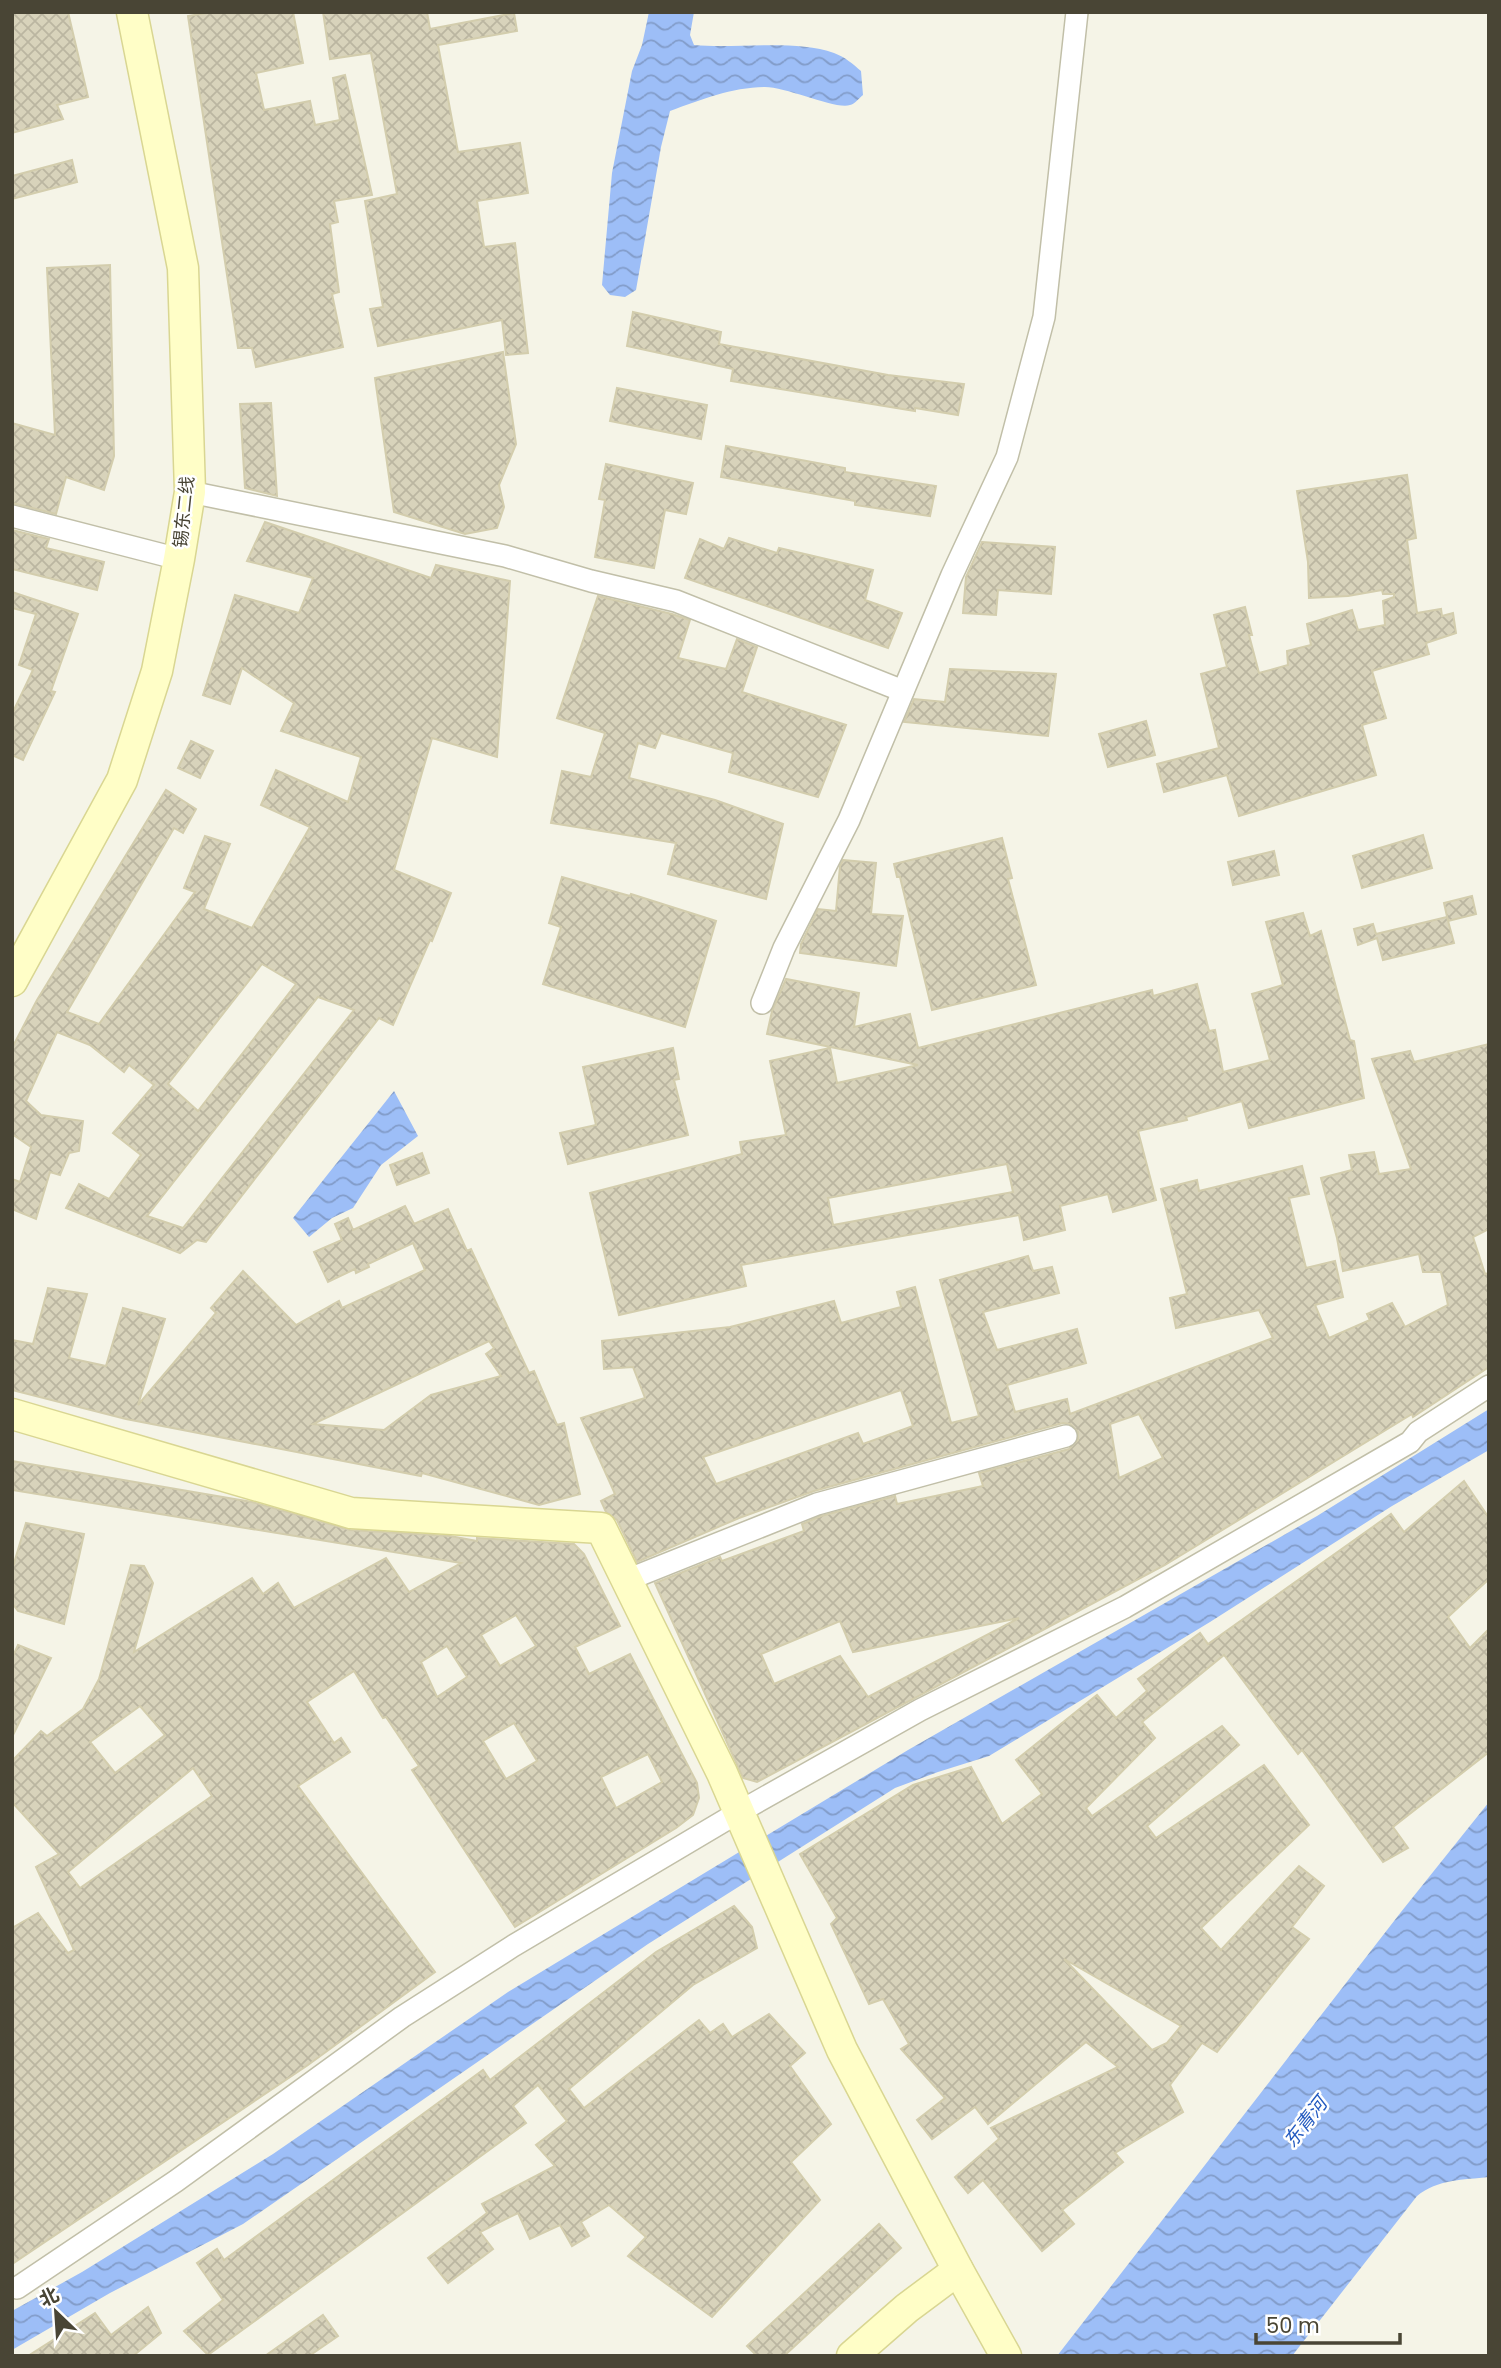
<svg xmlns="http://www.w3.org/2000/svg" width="1501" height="2368" font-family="Poppins,'Noto Sans SC',sans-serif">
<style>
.water{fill:url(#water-waves)}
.building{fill:url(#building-cross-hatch);stroke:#d3cdad;stroke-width:2;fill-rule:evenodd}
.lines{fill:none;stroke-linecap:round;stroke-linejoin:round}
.street-casing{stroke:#c1bfa8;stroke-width:24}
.secondary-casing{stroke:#d9d692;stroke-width:33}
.street{stroke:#fff;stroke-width:21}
.secondary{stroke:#fffec7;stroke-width:30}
.labels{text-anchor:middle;stroke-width:5;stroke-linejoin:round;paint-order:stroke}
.street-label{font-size:18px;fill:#494535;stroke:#fff}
.water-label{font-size:19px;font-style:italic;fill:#235ac0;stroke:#fff}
</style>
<defs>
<pattern id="water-waves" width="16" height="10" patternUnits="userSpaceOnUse" patternTransform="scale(1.75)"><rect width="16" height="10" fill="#9dbef7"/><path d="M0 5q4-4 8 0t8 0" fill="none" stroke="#829cc9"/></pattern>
<pattern id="building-cross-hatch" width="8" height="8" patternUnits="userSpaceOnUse" patternTransform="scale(1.75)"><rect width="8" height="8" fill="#d8d3bb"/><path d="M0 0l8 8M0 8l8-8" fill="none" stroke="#bbb6a1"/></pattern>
</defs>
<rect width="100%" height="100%" fill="#f5f4e7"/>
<g class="water">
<path d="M649 12H694L690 35 694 45C737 49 795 39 834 53 845 57 853 64 861 71L863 95C859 98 855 104 850 105 836 110 787 87 765 87 733 87 700 100 670 111L661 147 636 290 625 297 610 295 602 285 612 173 632 71 642 45Z"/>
<polygon points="394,1091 418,1136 381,1165 353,1208 332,1218 309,1237 293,1218"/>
<polygon points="1489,1409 1489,1450 1392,1506 1210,1622 989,1756 938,1772 895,1788 648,1944 243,2224 110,2293 12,2350 12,2311 82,2272 273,2154 508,1992 908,1750 1317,1516"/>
<path d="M1489 1802V2177C1463 2180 1438 2179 1417 2196L1292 2356H1057L1401 1912Z"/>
</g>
<g class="building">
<polygon points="12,12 68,12 88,97 57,105 63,119 12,133"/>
<polygon points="212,12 293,12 303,63 256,73 264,110 310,101 315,125 340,120 333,78 345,75 372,195 334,201 338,222 330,224 339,292 332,294 343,347 256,367 252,348 238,348 188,16"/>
<polygon points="323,12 427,12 430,29 514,13 517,31 438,45 458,152 520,143 528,193 477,201 484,247 515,243 528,353 506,355 502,320 378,346 370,309 383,307 365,201 397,194 371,53 330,59"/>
<polygon points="72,160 77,182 12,199 12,176"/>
<polygon points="110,265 114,456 104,490 66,477 56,514 12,503 12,423 55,435 47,268"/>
<polygon points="633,312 721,332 719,344 888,375 964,384 958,415 915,408 915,411 731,381 733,369 627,346"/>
<polygon points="503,352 516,444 499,485 504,507 497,528 465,534 394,512 375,378"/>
<polygon points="617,388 707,405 701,439 610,421"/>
<polygon points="271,403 277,496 245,488 240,404"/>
<polygon points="726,446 845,468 845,472 936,486 930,516 855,505 855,501 721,477"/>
<polygon points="606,464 693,483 686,514 665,510 654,568 595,557 605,500 599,499"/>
<polygon points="1407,475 1416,538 1407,540 1417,613 1441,609 1442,616 1453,613 1456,633 1426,643 1429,654 1372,671 1386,718 1362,725 1376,775 1239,816 1227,775 1164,792 1157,764 1219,748 1201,674 1227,667 1214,615 1245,607 1252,635 1249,635 1259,673 1288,665 1287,651 1311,645 1307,624 1352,610 1358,630 1385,625 1383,601 1394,597 1394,594 1383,594 1382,590 1348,596 1309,598 1308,562 1297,491"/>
<path d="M265 522 431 578 436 565 510 581 497 757 432 738 394 870 451 893 432 941 430 940 393 1025 379 1018 206 1242 197 1240 180 1253 66 1208 79 1184 109 1199 141 1155 113 1133 154 1085 129 1065 124 1072 90 1045 57 1032 26 1101 41 1115 83 1121 79 1151 69 1153 60 1175 50 1172 36 1219 12 1209V1179L20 1182 31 1147 12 1134V1048L37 1000 166 790 196 809 183 833 174 828 67 1012 99 1024 195 892 184 888 205 836 230 844 204 909 252 928 310 827 261 805 276 770 348 802 361 757 281 731 294 703 242 668 230 704 203 695 235 595 299 613 313 578 247 561ZM262 964 296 984 198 1111 168 1084ZM318 997 354 1010 183 1228 147 1216Z"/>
<polygon points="12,530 49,539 46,548 104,562 97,590 12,569"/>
<polygon points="729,538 777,553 779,548 873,570 865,600 902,613 888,648 685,578 700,539 724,549"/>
<polygon points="982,542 1055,547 1051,594 998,590 996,615 963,613 966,577"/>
<polygon points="12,592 78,614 51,691 55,692 23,760 12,755 12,714 33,670 19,665 36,614 12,608"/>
<polygon points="598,596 672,614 690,620 678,658 726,669 737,639 757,647 742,692 846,725 818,797 729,772 733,753 661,733 655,748 638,743 629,778 715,800 783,824 766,899 668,874 676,843 551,823 562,771 591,777 605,733 557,718"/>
<polygon points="950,669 1056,674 1048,736 904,722 914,699 945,702"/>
<polygon points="1146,721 1155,755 1108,767 1099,734"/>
<polygon points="191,741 213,751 200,778 178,768"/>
<polygon points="1423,835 1432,868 1362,888 1353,856"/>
<polygon points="1002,838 1012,878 1008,879 1036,985 932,1010 900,877 897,877 894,864"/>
<polygon points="1274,851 1279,875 1233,885 1228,862"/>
<polygon points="843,860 876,863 871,914 903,916 896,966 800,953 801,944 818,909 836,911 840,866"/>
<polygon points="562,877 630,896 631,894 716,921 685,1027 543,984 561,927 549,923"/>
<polygon points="1472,896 1476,914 1448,921 1444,903"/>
<path d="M1303 913 1310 936 1321 931 1350 1040 1354 1041 1364 1098 1249 1128 1242 1101 1186 1117 1187 1120 1138 1131 1156 1200 1113 1212 1108 1194 1060 1206 1065 1230 1024 1240 1019 1215 741 1265 746 1286 619 1315 590 1193 742 1154 740 1142 786 1135 770 1061 830 1048 837 1083 918 1065 767 1034 772 1011 786 979 859 993 854 1027 910 1014 918 1048 1152 990 1153 996 1197 984 1209 1031 1215 1030 1223 1072 1270 1060 1252 994 1283 985 1266 922ZM1007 1164 1013 1192 833 1225 828 1198Z"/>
<polygon points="1447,917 1454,943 1383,960 1377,938 1358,945 1354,929 1373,924 1376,934"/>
<path d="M1489 1044V1229L1473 1237 1485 1274 1489 1273V1367L1413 1417 1412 1414 1165 1565 757 1782 743 1778 655 1583 720 1557 722 1561 804 1531 802 1524 821 1516 895 1496 897 1504 983 1486 979 1473 1069 1449 1078 1440V1432L1070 1424 1063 1423 814 1491 739 1518 637 1562 617 1520 606 1512 601 1501 615 1494 581 1418 645 1398 633 1367 604 1369 602 1341 730 1327 834 1301 841 1323 901 1307 897 1292 915 1287 951 1423 979 1416 940 1280 1028 1256 1033 1271 1052 1267 1059 1293 983 1312 997 1350 1077 1329 1086 1363 1007 1385 1015 1412 1067 1399 1070 1414 1273 1338 1259 1310 1176 1328 1170 1298 1187 1294 1161 1189 1197 1180 1199 1191 1302 1166 1309 1194 1289 1198 1306 1268 1335 1261 1343 1297 1315 1305 1329 1338 1370 1320 1367 1314 1392 1303 1405 1327 1448 1305 1441 1272H1423L1419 1254 1343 1271 1337 1238 1321 1178 1352 1170 1349 1155 1374 1152 1379 1174 1411 1169 1372 1059 1410 1051 1414 1062ZM901 1390 913 1426 863 1444 858 1433 716 1484 703 1457ZM1139 1414 1163 1458 1119 1478 1110 1424ZM1019 1618 868 1697 840 1656 774 1684 761 1654 840 1621 853 1652Z"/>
<polygon points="673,1048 679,1079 674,1080 688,1135 568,1164 560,1133 596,1125 583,1067"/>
<polygon points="422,1153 429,1173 397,1185 390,1165"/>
<path d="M405 1206 414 1224 448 1209 467 1251 471 1249 529 1373 534 1371 557 1425 564 1423 580 1494 539 1505 422 1473 421 1476 126 1419 12 1390V1340L33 1344 48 1288 87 1294 69 1358 106 1366 123 1308 165 1319 138 1405 216 1313 211 1308 243 1271 296 1325 339 1301 342 1308 425 1270 413 1243 368 1264 369 1267 356 1273 355 1269 328 1282 314 1252 342 1240 335 1224 348 1218 353 1230ZM489 1341 494 1348 486 1354 501 1376 431 1395 384 1430 313 1424Z"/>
<path d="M12 1461 252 1502 350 1530 450 1536 477 1541V1538L574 1544 584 1554 620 1626 575 1647 589 1674 630 1654 697 1783 699 1798 693 1815 676 1828 515 1927 412 1770 419 1766 386 1717 383 1718 354 1671 307 1702 334 1743 341 1738 350 1752 298 1786 435 1972 308 2065 12 2264V1928L38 1913 68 1953 74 1950 36 1867 59 1854 12 1802V1761L41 1731 47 1736 83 1709 99 1679 131 1565 144 1566 153 1583 134 1652 252 1578 263 1594 278 1583 294 1608 386 1558 409 1592 461 1563 12 1490ZM516 1615 536 1646 500 1666 481 1635ZM447 1646 467 1677 437 1697 421 1662ZM140 1706 165 1735 115 1773 90 1742ZM514 1723 537 1761 506 1779 483 1741ZM648 1754 662 1782 616 1808 601 1777ZM193 1768 212 1796 80 1888 68 1872Z"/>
<path d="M1464 1481 1489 1518V1579L1448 1617 1470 1648 1489 1629V1752L1393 1827 1408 1848 1383 1862 1302 1750 1298 1754 1224 1655 1142 1722 1155 1738 1086 1808 1092 1816 1222 1726 1239 1745 1147 1826 1156 1838 1264 1765 1309 1825 1201 1928 1221 1950 1299 1866 1324 1886 1292 1927 1309 1939 1217 2052 1202 2043 1170 2085 1183 2112 1115 2153 1123 2162 1062 2210 1074 2224 1042 2251 983 2180 968 2193 955 2177 999 2139 991 2128 1118 2067 1086 2042 988 2124 975 2107 932 2139 917 2120 945 2098 901 2049 909 2044 883 1999 869 2004 831 1924 837 1918 800 1854 913 1785 971 1767 1002 1824 1042 1794 1016 1760 1097 1695 1116 1718 1147 1691 1138 1679 1200 1633 1208 1644 1391 1514 1404 1532ZM1064 1959 1181 2026 1167 2043 1152 2050Z"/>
<polygon points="26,1523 84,1534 64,1624 18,1611 12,1603 12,1570"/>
<polygon points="18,1645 51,1658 12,1737 12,1658"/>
<polygon points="734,1906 752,1927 757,1948 693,1985 569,2089 584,2108 699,2020 710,2033 723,2024 732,2037 769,2014 805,2053 790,2066 831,2124 791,2162 820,2200 712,2317 628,2256 646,2237 609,2205 581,2222 589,2236 572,2246 560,2225 530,2239 518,2213 480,2232 493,2249 448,2283 428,2258 487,2213 482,2204 555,2166 536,2145 567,2121 538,2085 513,2106 526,2123 208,2355 184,2331 223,2300 197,2263 217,2249 224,2260 483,2070 490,2080 656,1952"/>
<polygon points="879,2224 901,2248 784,2356 757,2356 747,2346"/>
<polygon points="148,2307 161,2333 133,2356 28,2356 95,2313 111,2335"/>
<polygon points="323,2315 338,2336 309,2356 265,2356"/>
</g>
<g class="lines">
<g class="street-casing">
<g id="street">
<polyline points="190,492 505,556 591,581 676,601 903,691"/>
<polyline points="12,516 179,559"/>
<polyline points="762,1003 784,948 849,820 952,575 1007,457 1044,317 1077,12"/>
<polyline points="627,1580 817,1504 1066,1436"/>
<polyline points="17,2288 176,2181 402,2017 513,1946 739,1812 920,1710 1125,1607 1410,1442 1418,1432 1489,1386"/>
</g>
</g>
<g class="secondary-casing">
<g id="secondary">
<polyline points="12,981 122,780 157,671 179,559 190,492 183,268 132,12"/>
<polyline points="12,1414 351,1513 601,1528 722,1773 842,2050 958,2270 1006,2356"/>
<polyline points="852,2356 907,2308 958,2270"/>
</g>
</g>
<use href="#street" class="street"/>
<use href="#secondary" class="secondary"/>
</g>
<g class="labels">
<g class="street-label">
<text transform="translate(184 512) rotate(-84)" y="6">锡东二线</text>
</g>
<g class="water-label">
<text transform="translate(1305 2122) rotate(-52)" y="7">东青河</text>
</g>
</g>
<rect width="1501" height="2368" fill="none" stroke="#494535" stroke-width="28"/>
<g transform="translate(56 2312) rotate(335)" stroke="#ffffff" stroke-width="5" paint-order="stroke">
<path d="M0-5L12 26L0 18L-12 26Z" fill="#494535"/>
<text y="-10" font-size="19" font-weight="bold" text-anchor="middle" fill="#494535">北</text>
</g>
<path d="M1256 2333v10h144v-10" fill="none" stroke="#494535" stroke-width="3.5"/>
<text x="1266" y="2333" font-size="21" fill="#494535" stroke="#ffffff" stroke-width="5" paint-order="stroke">50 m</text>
</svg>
